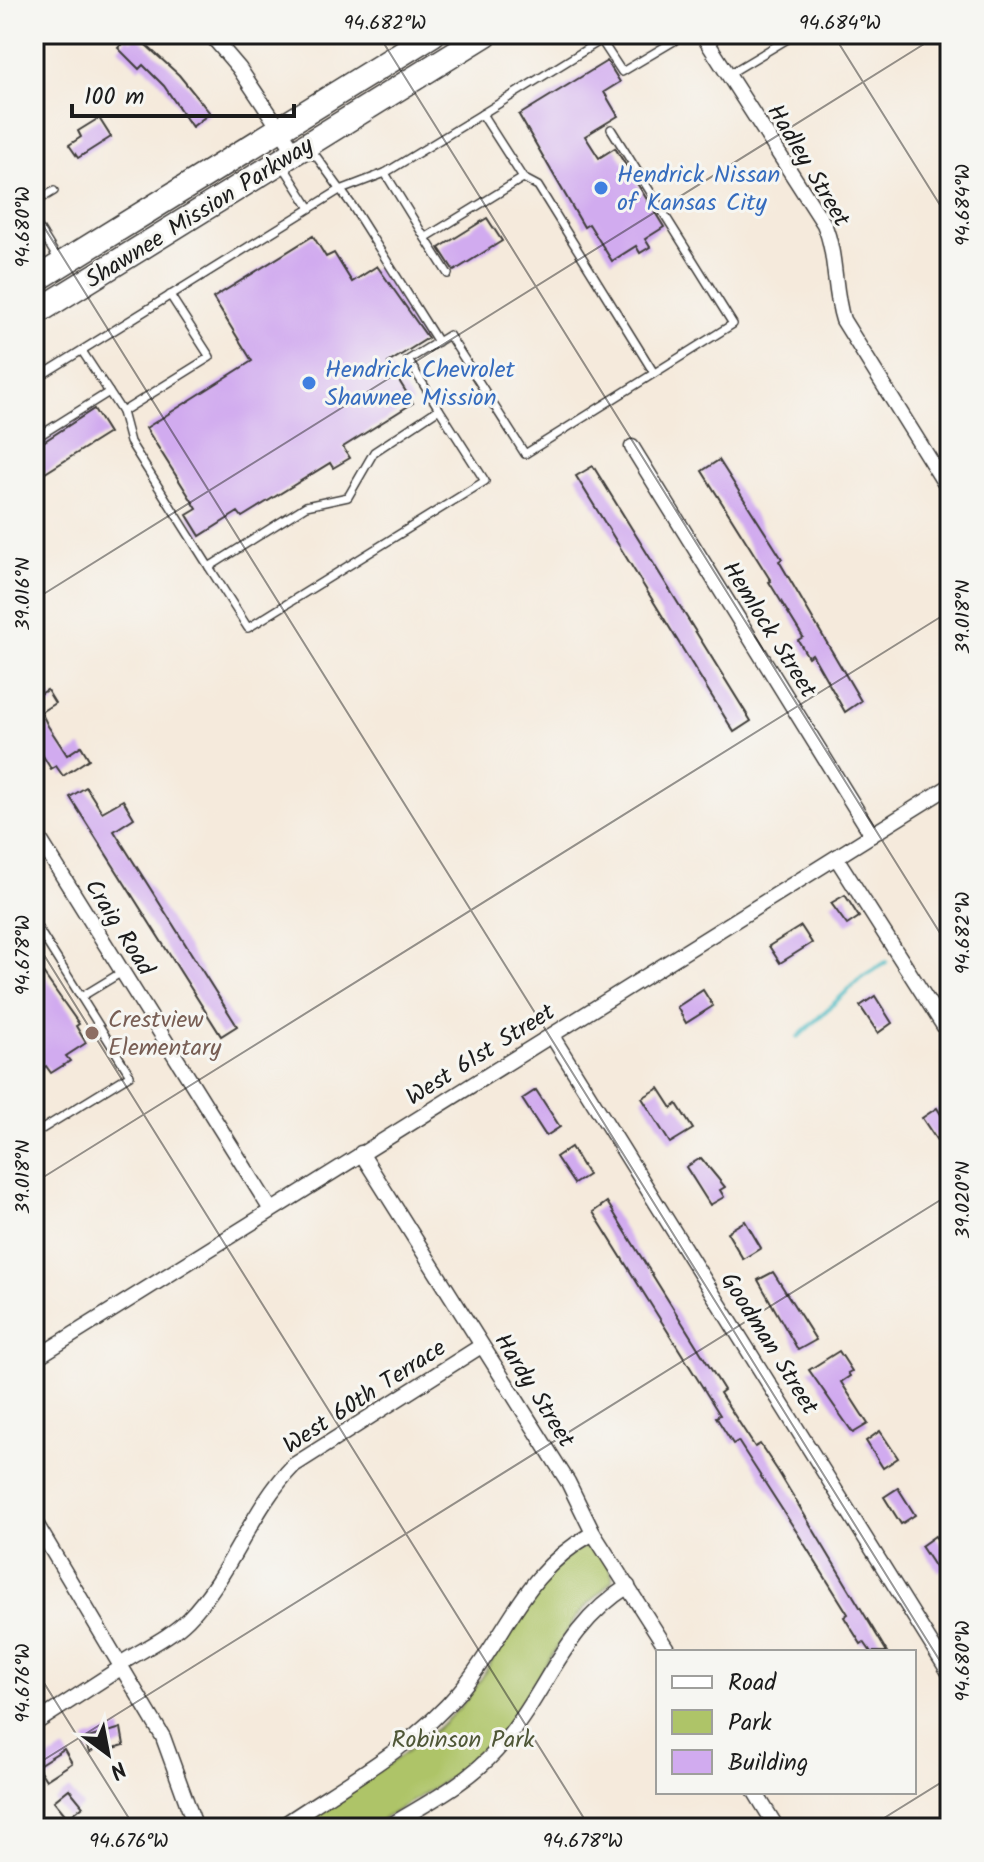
<svg xmlns="http://www.w3.org/2000/svg" width="984" height="1862" font-family="Kalam,sans-serif">
<style>
.green{fill:#aec468;stroke:#657042;stroke-width:2}
.lines{fill:none;stroke-linecap:round;stroke-linejoin:round}
.stream{stroke:#4dbcc4;stroke-width:4}
.building{fill:#d1abef}
.service-casing{stroke:#3d3b39;stroke-width:10}
.minor-casing{stroke:#3d3b39;stroke-width:17}
.trunk-casing{stroke:#3d3b39;stroke-width:27}
.service{stroke:#fff;stroke-width:7}
.minor{stroke:#fff;stroke-width:14}
.trunk{stroke:#fff;stroke-width:24}
.ticks{fill:none;stroke:#1c1c1c;stroke-width:2;stroke-opacity:0.45}
.shop-dot{fill:#3f7fe0;stroke:#f6f6f2;stroke-width:3}
.education-dot{fill:#8d6e63;stroke:#f6f6f2;stroke-width:3}
.labels{text-anchor:middle;stroke-width:6;stroke-linejoin:round;paint-order:stroke}
.street-label{font-size:24px;fill:#1c1c1c;stroke:#f6f6f2}
.shop-label{font-size:24px;fill:#366cbe;stroke:#f6f6f2;text-anchor:start}
.education-label{font-size:24px;fill:#785e54;stroke:#f6f6f2;text-anchor:start}
.park-label{font-size:24px;fill:#4f5737;stroke:#f6f6f2}
.neatline{fill:none;stroke:#1c1c1c;stroke-width:3}
.ticks-label{font-size:20px;text-anchor:middle;fill:#1c1c1c}
</style>
<rect width="100%" height="100%" fill="#f6f6f2"/>
<filter id="ink" filterUnits="userSpaceOnUse"><feTurbulence type="fractalNoise" baseFrequency=".0125" numOctaves="2"/><feDisplacementMap in="SourceGraphic" scale="16" xChannelSelector="R" yChannelSelector="G"/><feConvolveMatrix kernelMatrix="1 2 1 2 8 2 1 2 1" color-interpolation-filters="sRGB"/></filter>
<filter id="wash" filterUnits="userSpaceOnUse"><feTurbulence type="fractalNoise" baseFrequency=".006" numOctaves="4" result="noise"/><feDisplacementMap in="SourceGraphic" scale="32" xChannelSelector="R" yChannelSelector="G"/><feGaussianBlur stdDeviation="1.8" result="paint"/><feColorMatrix in="noise" values="0 0 0 0 0 0 0 0 0 0 0 0 0 0 0 0 0 1.4 0 .05"/><feComposite in="paint" operator="in"/></filter>
<g filter="url(#wash)">
<rect width="100%" height="100%" fill="#f5eadc"/>
<path class="green" d="M588 1546C603 1550 611 1566 613 1580L577 1616 496 1742 478 1760 369 1828H290C340 1794 420 1749 460 1707 500 1663 531 1564 588 1546Z"/>
<g class="lines">
<g class="stream">
<polyline points="944,317 950,319"/>
<polyline points="798,1037 862,977 886,962"/>
</g>
</g>
<g id="blocks">
<g class="building">
<polygon points="136,36 179,75 210,113 192,127 164,86 143,65 139,69 118,48 128,37 132,41"/>
<polygon points="607,61 620,82 604,92 618,116 585,136 599,158 615,148 664,227 645,239 650,247 640,253 636,246 612,261 589,224 584,227 519,115"/>
<polygon points="99,118 111,137 78,158 69,145 81,137 78,131"/>
<polygon points="487,218 502,241 454,271 439,248"/>
<polygon points="313,236 326,257 334,253 352,282 377,266 428,338 388,363 413,403 343,447 350,458 333,468 330,463 242,517 238,512 200,536 187,515 197,509 146,428 252,361 213,298"/>
<polygon points="94,409 109,433 34,480 34,448"/>
<polygon points="719,460 782,559 779,561 861,701 845,712 812,654 808,657 798,640 803,637 769,582 771,581 702,471"/>
<polygon points="593,466 751,721 734,732 576,476"/>
<polygon points="47,690 55,703 41,712 48,726 67,755 81,746 89,759 63,776 56,766 51,769 34,741 34,698"/>
<polygon points="86,787 102,812 123,800 134,818 114,831 237,1026 221,1036 70,797"/>
<polygon points="845,895 859,917 847,925 831,903"/>
<polygon points="801,926 812,943 780,963 769,946"/>
<polygon points="43,973 79,1024 76,1026 86,1043 66,1056 70,1061 51,1073 46,1066 34,1074 34,979"/>
<polygon points="703,990 713,1006 686,1023 677,1007"/>
<polygon points="875,996 892,1023 878,1033 860,1006"/>
<polygon points="659,1088 672,1108 677,1104 693,1129 670,1143 642,1098"/>
<polygon points="536,1090 560,1127 546,1136 522,1099"/>
<polygon points="937,1108 950,1129 950,1138 940,1145 922,1118"/>
<polygon points="571,1147 588,1175 574,1184 556,1157"/>
<polygon points="701,1158 725,1187 720,1190 724,1197 710,1205 686,1167"/>
<polygon points="607,1202 724,1390 720,1393 755,1447 760,1444 778,1471 887,1652 871,1652 864,1642 861,1644 844,1617 848,1614 798,1534 738,1441 733,1444 716,1417 720,1415 593,1212"/>
<polygon points="745,1221 761,1248 743,1259 727,1232"/>
<polygon points="773,1272 816,1340 798,1350 758,1280"/>
<polygon points="839,1351 852,1371 848,1373 850,1376 841,1382 868,1424 853,1433 809,1370"/>
<polygon points="880,1431 898,1458 883,1468 866,1441"/>
<polygon points="898,1488 915,1515 901,1524 884,1497"/>
<polygon points="935,1536 950,1558 950,1565 938,1572 921,1546"/>
<polygon points="121,1728 124,1745 107,1750 103,1744 89,1753 85,1739"/>
<polygon points="64,1749 72,1763 46,1780 37,1766"/>
<polygon points="69,1789 83,1806 68,1818 54,1801"/>
</g>
</g>
</g>
<g filter="url(#ink)">
<use href="#blocks" fill-opacity="0" stroke="#3d3b39" stroke-width="2"/>
<g class="lines">
<g class="service-casing">
<g id="service">
<polyline points="601,40 622,72 686,34"/>
<polyline points="729,74 796,34"/>
<polyline points="482,114 611,34"/>
<polyline points="304,154 316,156 351,204 438,342"/>
<polyline points="289,166 287,172 310,208"/>
<polyline points="385,173 425,238 523,178"/>
<polyline points="34,203 54,191"/>
<polyline points="34,220 58,259"/>
<polyline points="425,238 448,274"/>
<polyline points="34,380 338,191 385,173 482,114 523,178 538,186 654,373"/>
<polyline points="109,392 122,412 210,357 170,295"/>
<polyline points="122,412 130,442 209,567 306,506 348,497 374,452 439,409 408,360 449,335 525,454 733,324 611,129"/>
<polyline points="34,439 109,392 82,351"/>
<polyline points="209,567 248,628 485,481 439,409"/>
<polyline points="34,922 130,1075 34,1134"/>
<polyline points="81,997 122,972"/>
</g>
</g>
<g class="minor-casing">
<g id="minor">
<polyline points="210,34 239,68 295,152"/>
<path d="M702 34 824 224C837 255 833 288 843 320L950 492"/>
<polyline points="632,447 872,835"/>
<polyline points="34,830 271,1210"/>
<polyline points="837,859 950,1036"/>
<polyline points="552,1036 950,1674"/>
<polyline points="361,1153 568,1482 593,1533 669,1652"/>
<polyline points="34,1359 950,786"/>
<polyline points="34,1520 163,1737 196,1828"/>
<path d="M120 1664C143 1649 169 1638 188 1619 232 1574 250 1510 294 1465L481 1346"/>
<polyline points="34,1724 122,1667"/>
<polyline points="755,1792 777,1828"/>
<path d="M279 1828C340 1786 413 1748 460 1691 510 1631 521 1574 593 1533"/>
<path d="M386 1828C423 1805 466 1784 496 1751 547 1696 560 1629 628 1586"/>
</g>
</g>
<g class="trunk-casing">
<g id="trunk">
<polyline points="34,281 433,34"/>
<polyline points="34,314 486,34"/>
</g>
</g>
<use href="#service" class="service"/>
<use href="#minor" class="minor"/>
<use href="#trunk" class="trunk"/>
</g>
</g>
<path class="ticks" d="M378 34 950 949M833 34 950 221M34 211 950 1677M34 600 940 34M34 939 590 1828M34 1183 950 611M34 1667 135 1828M34 1766 950 1194M868 1828 950 1777"/>
<g class="shop-dot">
<circle cx="601" cy="188" r="8"/>
<circle cx="309" cy="383" r="8"/>
</g>
<circle class="education-dot" cx="92" cy="1033" r="8"/>
<g class="labels">
<g class="street-label">
<text transform="translate(809 165) rotate(59)" y="8">Hadley Street</text>
<text transform="translate(199 212) rotate(-32)" y="8">Shawnee Mission Parkway</text>
<text transform="translate(770 629) rotate(58)" y="8">Hemlock Street</text>
<text transform="translate(120 927) rotate(58)" y="8">Craig Road</text>
<text transform="translate(480 1054) rotate(-32)" y="8">West 61st Street</text>
<text transform="translate(770 1343) rotate(58)" y="8">Goodman Street</text>
<text transform="translate(535 1390) rotate(58)" y="8">Hardy Street</text>
<text transform="translate(364 1396) rotate(-33)" y="8">West 60th Terrace</text>
</g>
<g class="shop-label">
<text x="617" y="182">Hendrick Nissan<tspan x="617" dy="28">of Kansas City</tspan></text>
<text x="325" y="377">Hendrick Chevrolet<tspan x="325" dy="28">Shawnee Mission</tspan></text>
</g>
<g class="education-label">
<text x="108" y="1027">Crestview<tspan x="108" dy="28">Elementary</tspan></text>
</g>
<g class="park-label">
<text x="463" y="1747">Robinson Park</text>
</g>
</g>
<rect width="984" height="1862" fill="none" stroke="#f6f6f2" stroke-width="88"/>
<rect x="656" y="1650" width="260" height="144" fill="#f6f6f2" stroke="#9f9f9c" stroke-width="2"/>
<rect x="672" y="1676" width="40" height="12" fill="#ffffff" stroke="#9f9f9c" stroke-width="2"/>
<text x="728" y="1690" font-size="24" fill="#1c1c1c">Road</text>
<rect x="672" y="1710" width="40" height="24" fill="#aec468" stroke="#9f9f9c" stroke-width="2"/>
<text x="728" y="1730" font-size="24" fill="#1c1c1c">Park</text>
<rect x="672" y="1750" width="40" height="24" fill="#d1abef" stroke="#9f9f9c" stroke-width="2"/>
<text x="728" y="1770" font-size="24" fill="#1c1c1c">Building</text>
<g transform="translate(108 1754) rotate(148)" stroke="#f6f6f2" stroke-width="6" paint-order="stroke">
<path d="M0-6L14 30L0 20L-14 30Z" fill="#1c1c1c"/>
<text y="-12" font-size="22" font-weight="bold" text-anchor="middle" fill="#1c1c1c">N</text>
</g>
<path d="M72 104v12h222v-12" fill="none" stroke="#1c1c1c" stroke-width="4"/>
<text x="84" y="104" font-size="24" fill="#1c1c1c" stroke="#f6f6f2" stroke-width="6" paint-order="stroke">100 m</text>
<rect x="44" y="44" width="896" height="1774" class="neatline"/>
<g class="ticks-label">
<text x="385" y="29">94.682°W</text>
<text x="840" y="29">94.684°W</text>
<text transform="translate(962 205) rotate(-90)" y="7">94.684°W</text>
<text transform="translate(22 227) rotate(-90)" y="7">94.680°W</text>
<text transform="translate(22 594) rotate(-90)" y="7">39.016°N</text>
<text transform="translate(962 617) rotate(-90)" y="7">39.018°N</text>
<text transform="translate(962 933) rotate(-90)" y="7">94.682°W</text>
<text transform="translate(22 955) rotate(-90)" y="7">94.678°W</text>
<text transform="translate(22 1177) rotate(-90)" y="7">39.018°N</text>
<text transform="translate(962 1200) rotate(-90)" y="7">39.020°N</text>
<text transform="translate(962 1661) rotate(-90)" y="7">94.680°W</text>
<text transform="translate(22 1683) rotate(-90)" y="7">94.676°W</text>
<text x="129" y="1847">94.676°W</text>
<text x="583" y="1847">94.678°W</text>
</g>
</svg>
